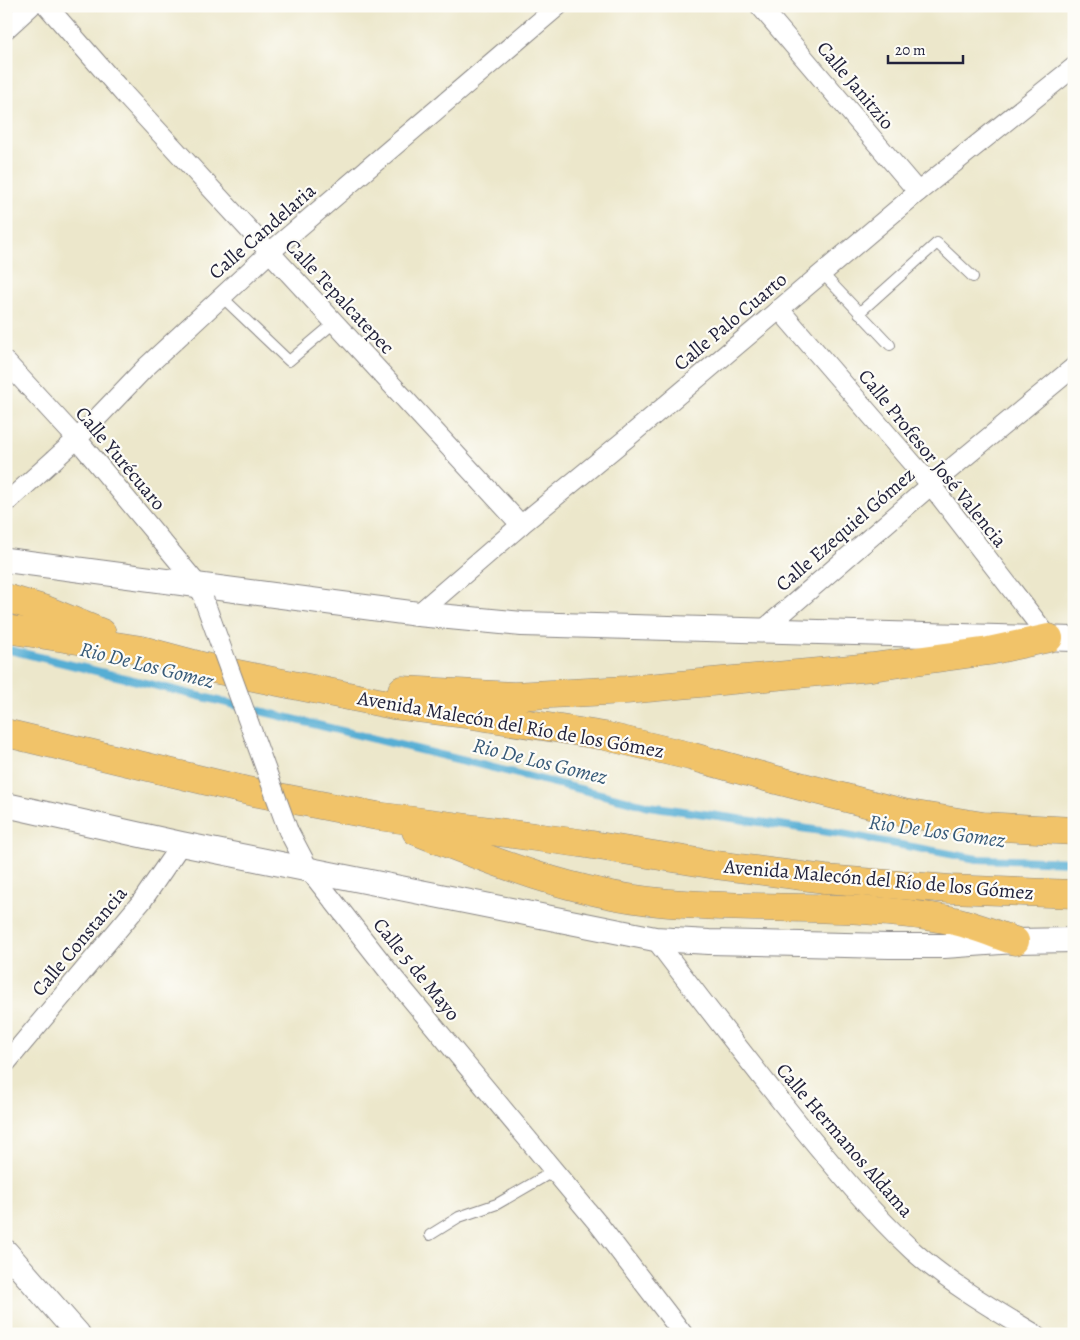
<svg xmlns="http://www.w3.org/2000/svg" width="1080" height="1340" font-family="Alegreya,serif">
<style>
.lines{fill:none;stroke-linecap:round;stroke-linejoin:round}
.stream{stroke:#57aed4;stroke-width:8}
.service-casing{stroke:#878483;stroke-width:12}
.minor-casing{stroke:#878483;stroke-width:21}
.tertiary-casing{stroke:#878483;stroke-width:26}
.primary-casing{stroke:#878483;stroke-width:29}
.service{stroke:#fff;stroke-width:10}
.minor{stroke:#fff;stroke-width:19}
.tertiary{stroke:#fff;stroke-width:24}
.primary{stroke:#f1c369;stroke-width:28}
.minor-bridge-casing{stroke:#878483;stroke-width:21;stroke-linecap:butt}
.minor-bridge{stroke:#fff;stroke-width:19}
.labels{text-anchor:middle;stroke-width:4.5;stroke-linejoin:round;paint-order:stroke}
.street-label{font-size:20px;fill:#22223b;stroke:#fdfcf7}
.water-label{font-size:21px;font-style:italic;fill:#375a78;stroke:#fdfcf7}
</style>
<rect width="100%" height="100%" fill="#fdfcf7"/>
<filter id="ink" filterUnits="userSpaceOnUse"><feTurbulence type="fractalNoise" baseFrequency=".02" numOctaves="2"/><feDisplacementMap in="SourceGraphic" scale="10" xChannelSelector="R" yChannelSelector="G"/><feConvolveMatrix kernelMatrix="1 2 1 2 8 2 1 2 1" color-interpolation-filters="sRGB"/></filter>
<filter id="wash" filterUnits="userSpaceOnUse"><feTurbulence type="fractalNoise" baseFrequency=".0096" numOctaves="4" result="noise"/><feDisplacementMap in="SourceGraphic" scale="20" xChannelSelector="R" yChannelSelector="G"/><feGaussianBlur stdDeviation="1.12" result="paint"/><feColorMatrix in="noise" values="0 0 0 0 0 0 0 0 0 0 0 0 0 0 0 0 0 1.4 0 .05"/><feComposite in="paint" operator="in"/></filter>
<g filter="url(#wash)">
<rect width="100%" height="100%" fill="#ece7cb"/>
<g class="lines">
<polyline class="stream" points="6,649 649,806 842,834 977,859 1074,862"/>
</g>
</g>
<g filter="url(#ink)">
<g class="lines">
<g class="service-casing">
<g id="service">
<polyline points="822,273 890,345"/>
<polyline points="222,297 289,361 334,323"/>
<polyline points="859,313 937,243 973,277"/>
<polyline points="430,1235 459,1217 497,1204 554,1171"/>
</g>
</g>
<g class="minor-casing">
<g id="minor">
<polyline points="47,6 124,94 521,525"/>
<polyline points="760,6 918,192"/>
<polyline points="6,29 31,6"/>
<polyline points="779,309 931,485 1049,638"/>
<polyline points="6,362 77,439 198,585 201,592"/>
<polyline points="6,503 77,439 145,368 269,253 558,6"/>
<polyline points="418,614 521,525 627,438 918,192 1074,67"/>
<polyline points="762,631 931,485 1074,367"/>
<polyline points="288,830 309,870 393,977 600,1226 683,1334"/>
<path d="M655 939C702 1001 750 1063 799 1124 835 1168 871 1212 913 1251 950 1284 993 1309 1035 1334"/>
<polyline points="6,1063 142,901 181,844"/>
</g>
</g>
<g class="tertiary-casing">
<g id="tertiary">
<polyline points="6,560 418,614 522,624 1074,639"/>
<polyline points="6,805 181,844 655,939 709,942 889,946 944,946 1015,941 1074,940"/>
<polyline points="6,1252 78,1334"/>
</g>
</g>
<g class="primary-casing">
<g id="primary">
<polyline points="6,598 46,610 102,633"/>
<polyline points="6,629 142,650 213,669 393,705 466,714 605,736 690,756 769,778 904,813 983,826 1074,831"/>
<polyline points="402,690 514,696 626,690 872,667 989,651 1049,638"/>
<polyline points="6,733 248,791 377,816 580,843 716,865 825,879 950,889 1074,894"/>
<path d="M416 831C493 862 575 894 659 902 756 912 854 902 950 920 972 924 994 934 1015 941"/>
</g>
</g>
<use href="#service" class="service"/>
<use href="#minor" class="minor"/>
<use href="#tertiary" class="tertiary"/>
<use href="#primary" class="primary"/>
<g class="minor-bridge-casing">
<polyline id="minor-bridge" points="204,600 288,830"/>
</g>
<use href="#minor-bridge" class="minor-bridge"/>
</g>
</g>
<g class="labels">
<g class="street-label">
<text transform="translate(856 85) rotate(50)" y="7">Calle Janitzio</text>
<text transform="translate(262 231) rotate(-41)" y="7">Calle Candelaria</text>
<text transform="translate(340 296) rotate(47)" y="7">Calle Tepalcatepec</text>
<text transform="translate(730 321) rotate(-40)" y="7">Calle Palo Cuarto</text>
<text transform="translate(121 458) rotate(50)" y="7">Calle Yurécuaro</text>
<text transform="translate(933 458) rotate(51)" y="7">Calle Profesor José Valencia</text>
<text transform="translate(845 529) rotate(-41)" y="7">Calle Ezequiel Gómez</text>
<text transform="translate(511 724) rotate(10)" y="7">Avenida Malecón del Río de los Gómez</text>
<text transform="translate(879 879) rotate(5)" y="7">Avenida Malecón del Río de los Gómez</text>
<text transform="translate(79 941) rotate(-50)" y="7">Calle Constancia</text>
<text transform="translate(417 969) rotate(51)" y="7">Calle 5 de Mayo</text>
<text transform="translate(845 1140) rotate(49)" y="7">Calle Hermanos Aldama</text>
</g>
<g class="water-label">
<text transform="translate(147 665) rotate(14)" y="7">Rio De Los Gomez</text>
<text transform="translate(540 761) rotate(14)" y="7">Rio De Los Gomez</text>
<text transform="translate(937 831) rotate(8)" y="7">Rio De Los Gomez</text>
</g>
</g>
<rect width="1080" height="1340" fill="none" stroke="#fdfcf7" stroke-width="25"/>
<path d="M888 55v8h75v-8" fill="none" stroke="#22223b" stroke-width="2.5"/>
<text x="895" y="55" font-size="15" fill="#22223b" stroke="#fdfcf7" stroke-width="4" paint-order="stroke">20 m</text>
</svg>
